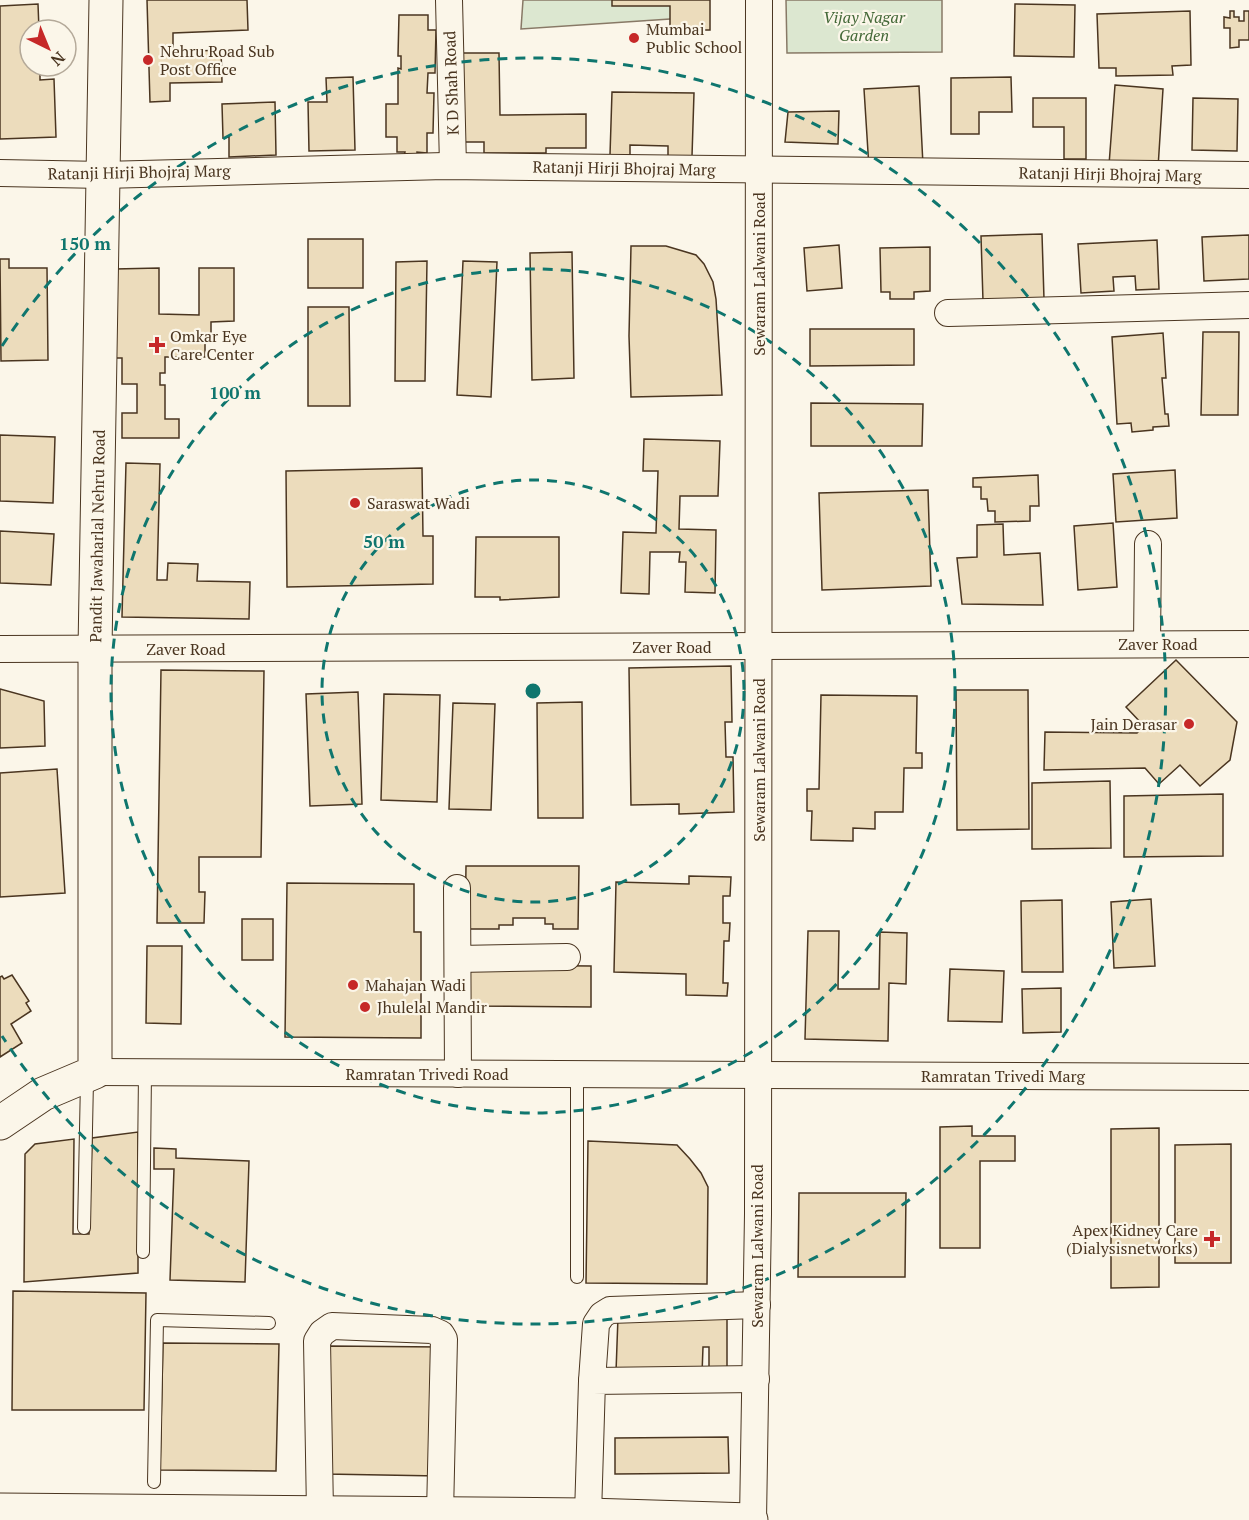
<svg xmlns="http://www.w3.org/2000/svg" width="1249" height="1520" font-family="'PT Serif',serif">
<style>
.green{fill:#dce7d0;stroke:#887966;stroke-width:1.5}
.building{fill:#ecdcbc;stroke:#4a3520;stroke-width:1.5}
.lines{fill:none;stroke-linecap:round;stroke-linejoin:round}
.lane-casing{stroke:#4a3520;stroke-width:14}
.street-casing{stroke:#4a3520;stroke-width:28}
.secondary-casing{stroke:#4a3520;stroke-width:35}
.lane{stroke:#fbf6e9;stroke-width:12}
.street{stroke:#fbf6e9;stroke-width:26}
.secondary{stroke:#fbf6e9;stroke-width:33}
.ring{fill:none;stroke:#0f766e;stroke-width:3;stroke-dasharray:10 8}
.poi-dot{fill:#c62828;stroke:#fbf6e9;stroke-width:2}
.labels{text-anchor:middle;stroke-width:4.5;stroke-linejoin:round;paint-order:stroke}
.park-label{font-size:16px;font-style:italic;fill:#436837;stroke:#fbf6e9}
.poi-label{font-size:16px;fill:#4a3520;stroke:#fbf6e9;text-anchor:start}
.street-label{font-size:16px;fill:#4a3520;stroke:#fbf6e9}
.centre{fill:#0f766e;stroke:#fbf6e9;stroke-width:3}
.ring-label{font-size:18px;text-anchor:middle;font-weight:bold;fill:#0f766e;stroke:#fbf6e9;stroke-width:4.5;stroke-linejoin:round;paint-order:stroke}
</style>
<rect width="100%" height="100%" fill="#fbf6e9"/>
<g class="green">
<polygon points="523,0 686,0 685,18 521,29"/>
<polygon points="786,0 942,0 942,52 787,53"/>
</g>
<g class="building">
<polygon points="147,0 247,0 248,30 173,33 173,52 221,50 222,82 170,83 170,101 150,102"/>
<polygon points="612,0 710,0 710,30 670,30 670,6 612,6"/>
<polygon points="38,4 39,30 30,30 30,66 40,66 40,80 54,79 56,137 0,139 0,6"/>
<polygon points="1015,4 1075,5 1074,57 1014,56"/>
<polygon points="1190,11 1191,65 1172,66 1173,75 1116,76 1116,68 1099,68 1097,14"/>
<polygon points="1230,11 1234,11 1234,17 1239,17 1239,21 1244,21 1244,11 1249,11 1249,40 1239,40 1239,47 1230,48 1230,28 1224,28 1224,17 1230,18"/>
<polygon points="399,15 428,15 428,30 436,30 435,73 428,73 427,93 434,93 433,133 427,133 427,153 417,152 417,158 404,158 405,152 397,152 397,137 386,137 386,104 398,104 398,68 401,69 401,56 398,56"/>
<polygon points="462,53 499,53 500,115 586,114 586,148 546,148 546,153 484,153 484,142 462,142"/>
<polygon points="353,77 355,150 309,151 308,102 327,102 326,78"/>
<polygon points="1011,77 1012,112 979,112 979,134 951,134 951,78"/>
<polygon points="1115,85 1163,89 1158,168 1109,165"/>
<polygon points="919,86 923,165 869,168 864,89"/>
<polygon points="612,92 694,93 692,156 668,156 668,146 630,145 630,155 610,155"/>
<polygon points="1033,98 1086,98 1086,159 1064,159 1064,127 1033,127"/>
<polygon points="1193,98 1238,99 1237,151 1192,150"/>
<polygon points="275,102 276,155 229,157 229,137 223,138 222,104"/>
<polygon points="839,111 838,144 785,142 788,112"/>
<polygon points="1042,234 1044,299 983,301 981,236"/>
<polygon points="1249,235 1249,279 1204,281 1202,237"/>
<rect x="308" y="239" width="55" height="49"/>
<polygon points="1157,240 1159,289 1136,290 1135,276 1113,277 1114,291 1081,293 1078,244"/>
<polygon points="839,245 842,288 807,291 804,248"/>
<polygon points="631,246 666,246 696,255 704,264 713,282 716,299 722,395 631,397 629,336"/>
<polygon points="930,247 930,291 914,292 914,299 890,299 890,292 881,292 880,248"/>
<polygon points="572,252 574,378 532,380 530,253"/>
<polygon points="0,259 9,259 9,268 47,268 48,360 1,361"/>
<polygon points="427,261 425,381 395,381 396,262"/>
<polygon points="463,261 497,262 491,397 457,395"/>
<polygon points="159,268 159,314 199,315 199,268 234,268 234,321 211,322 211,333 205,333 205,357 165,357 165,373 160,373 160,385 165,385 165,419 179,419 179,438 122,438 122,413 137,413 137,384 122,384 122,358 114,358 115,269"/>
<polygon points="308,307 349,307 350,406 308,406"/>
<polygon points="810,329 914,329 914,365 810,366"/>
<polygon points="1203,332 1239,332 1238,415 1201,415"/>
<polygon points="1163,333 1166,378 1162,378 1165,414 1168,414 1169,426 1153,427 1153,430 1132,432 1131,423 1117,424 1112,337"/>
<polygon points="811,403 923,404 922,446 811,446"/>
<polygon points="0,435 55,437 53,503 0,501"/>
<polygon points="644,439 720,441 718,496 680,496 679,529 716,530 715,593 685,592 686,562 679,562 680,552 650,552 649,594 621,593 623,532 656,533 658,471 643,471"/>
<polygon points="126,463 160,464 157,580 167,580 168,563 198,564 197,581 250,582 249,619 122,617"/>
<polygon points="422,468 423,536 433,536 433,584 287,587 286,471"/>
<polygon points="1175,470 1177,518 1116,522 1113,474"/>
<polygon points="1038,475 1039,506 1030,506 1030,521 995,522 995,511 988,511 987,499 981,499 981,487 973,487 973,478"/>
<polygon points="928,490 931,586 822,590 819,493"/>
<polygon points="1113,523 1117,587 1078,590 1074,526"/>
<polygon points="1003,524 1004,555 1040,553 1043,605 962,604 957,558 977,557 977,525"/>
<polygon points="0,531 54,534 51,585 0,583"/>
<polygon points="476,537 559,537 559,597 500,600 500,597 475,597"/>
<polygon points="1176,660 1237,722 1230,760 1200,786 1180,765 1159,784 1145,768 1044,770 1045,732 1137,733 1144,726 1126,707"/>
<polygon points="731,666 732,722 725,722 726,757 733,757 734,812 679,814 679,804 631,805 629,668"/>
<polygon points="161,670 264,671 261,857 199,857 199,892 205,892 204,923 157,923"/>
<polygon points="0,689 44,701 45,746 0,748"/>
<polygon points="956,690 1028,690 1029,829 957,830"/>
<polygon points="358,692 362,804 310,806 306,694"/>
<polygon points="384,694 440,695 437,802 381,800"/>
<polygon points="821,695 917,696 916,753 922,753 922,768 904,768 903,812 875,812 875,829 853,828 853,841 811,840 812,811 807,811 807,789 819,789"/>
<polygon points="582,702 583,818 538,818 537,703"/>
<polygon points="453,703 495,704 491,810 449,809"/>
<polygon points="57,769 65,893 0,897 0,773"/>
<polygon points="1110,781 1111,848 1032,849 1032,783"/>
<polygon points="1223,794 1223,856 1124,857 1124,796"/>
<polygon points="466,866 579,866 578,929 553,929 553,924 545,924 545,918 513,918 513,925 499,925 499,929 465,929"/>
<polygon points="689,876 731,877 730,896 723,896 723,923 730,923 729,941 724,941 723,983 728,983 727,996 686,995 686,974 614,972 616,882 689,884"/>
<polygon points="287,883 414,884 414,932 421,932 421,1038 285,1037"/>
<polygon points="1151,899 1155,966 1114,968 1111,902"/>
<polygon points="1062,900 1063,972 1022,972 1021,901"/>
<rect x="242" y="919" width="31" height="41"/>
<polygon points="808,931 839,931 838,989 879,989 880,932 907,933 906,984 889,983 888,1041 805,1039"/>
<polygon points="147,946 182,946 181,1024 146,1023"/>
<polygon points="465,965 591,966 591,1007 464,1006"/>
<polygon points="950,969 1004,971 1002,1022 948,1021"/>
<polygon points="12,975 29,1001 26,1003 31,1011 11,1024 22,1043 0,1057 0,977 2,976 4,979"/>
<polygon points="1061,988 1061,1032 1023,1033 1022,989"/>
<polygon points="972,1126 972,1136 1015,1136 1015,1161 980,1161 980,1248 940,1248 940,1127"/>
<polygon points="1159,1128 1159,1287 1111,1288 1111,1129"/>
<polygon points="138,1132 138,1273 24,1282 25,1154 35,1144 74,1139 73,1234 89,1234 92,1138"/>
<polygon points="588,1141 677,1145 690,1159 701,1173 708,1187 707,1284 586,1283"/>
<polygon points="1231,1144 1231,1263 1175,1263 1175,1145"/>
<polygon points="154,1148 176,1149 176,1158 249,1161 245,1282 170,1280 174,1169 154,1169"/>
<polygon points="799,1193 906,1193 905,1277 798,1277"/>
<polygon points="13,1291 146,1293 144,1410 12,1410"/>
<polygon points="727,1311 727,1374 709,1374 709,1347 703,1347 702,1374 616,1372 618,1317"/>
<polygon points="163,1343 279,1344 276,1471 160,1470"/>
<polygon points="328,1346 441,1347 439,1476 325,1474"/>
<polygon points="728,1437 729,1473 615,1474 615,1438"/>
</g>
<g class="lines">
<g class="lane-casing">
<g id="lane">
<polyline points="577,1074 577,1277"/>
<polyline points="84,1228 87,1080"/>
<polyline points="143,1252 145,1073"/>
<polyline points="154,1482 157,1320 269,1323"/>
</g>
</g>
<g class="street-casing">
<g id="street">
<polyline points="449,0 453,166"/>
<polyline points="0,173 103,175 445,166 1249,175"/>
<polyline points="948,313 1249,305"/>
<polyline points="1147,644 1148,544"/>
<polyline points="0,649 1249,644"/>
<polyline points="457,888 458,1074"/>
<polyline points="458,959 567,957"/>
<polyline points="95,1072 1249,1077"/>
<polyline points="592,1381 596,1324 602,1315 610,1310 757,1305"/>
<polyline points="320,1512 317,1341 322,1333 332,1326 432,1330 441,1334 444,1339 440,1513"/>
<polyline points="588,1515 592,1381 756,1379"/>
<polyline points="753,1520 758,1214 759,0"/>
</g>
</g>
<g class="secondary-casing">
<g id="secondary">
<polyline points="0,1123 43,1094 95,1072 95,649 106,0"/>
<polyline points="0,1510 588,1515 751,1520"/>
</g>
</g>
<use href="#lane" class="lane"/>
<use href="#street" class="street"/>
<use href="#secondary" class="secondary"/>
</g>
<g class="ring">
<circle cx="533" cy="691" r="211"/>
<circle cx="533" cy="691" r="422"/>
<path d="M2 346A633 633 0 1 1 2 1036"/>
</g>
<g class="poi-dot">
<circle cx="634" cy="38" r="6"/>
<circle cx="148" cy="60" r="6"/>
<path d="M154 336h6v6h6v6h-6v6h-6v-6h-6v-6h6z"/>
<circle cx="355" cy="503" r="6"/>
<circle cx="1189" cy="724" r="6"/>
<circle cx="353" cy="985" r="6"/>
<circle cx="365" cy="1007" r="6"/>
<path d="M1209 1230h6v6h6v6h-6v6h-6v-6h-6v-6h6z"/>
</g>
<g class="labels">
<g class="park-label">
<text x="864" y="23">Vijay Nagar<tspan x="864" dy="18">Garden</tspan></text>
</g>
<g class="poi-label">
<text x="646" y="35">Mumbai<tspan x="646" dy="18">Public School</tspan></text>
<text x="160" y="57">Nehru Road Sub<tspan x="160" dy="18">Post Office</tspan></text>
<text x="170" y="342">Omkar Eye<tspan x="170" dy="18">Care Center</tspan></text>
<text x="367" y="509">Saraswat Wadi</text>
<text x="1177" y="730" text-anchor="end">Jain Derasar</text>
<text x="365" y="991">Mahajan Wadi</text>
<text x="377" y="1013">Jhulelal Mandir</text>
<text x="1198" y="1236" text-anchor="end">Apex Kidney Care<tspan x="1198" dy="18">(Dialysisnetworks)</tspan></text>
</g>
<g class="street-label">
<text transform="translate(451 83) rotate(-92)" y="6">K D Shah Road</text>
<text transform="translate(624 168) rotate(1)" y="6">Ratanji Hirji Bhojraj Marg</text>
<text transform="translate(139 172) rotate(-1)" y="6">Ratanji Hirji Bhojraj Marg</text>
<text transform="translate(1110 174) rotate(1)" y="6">Ratanji Hirji Bhojraj Marg</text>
<text transform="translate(759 274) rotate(-90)" y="6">Sewaram Lalwani Road</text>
<text transform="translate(97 536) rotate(-89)" y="6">Pandit Jawaharlal Nehru Road</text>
<text x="1158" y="650">Zaver Road</text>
<text x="672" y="653">Zaver Road</text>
<text x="186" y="655">Zaver Road</text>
<text transform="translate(759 760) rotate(-90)" y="6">Sewaram Lalwani Road</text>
<text x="427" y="1080">Ramratan Trivedi Road</text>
<text x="1003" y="1082">Ramratan Trivedi Marg</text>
<text transform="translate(757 1246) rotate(-90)" y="6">Sewaram Lalwani Road</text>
</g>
</g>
<circle cx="533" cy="691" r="9" class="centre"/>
<g class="ring-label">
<text x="85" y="250">150 m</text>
<text x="235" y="399">100 m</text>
<text x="384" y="548">50 m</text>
</g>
<g transform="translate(48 48) rotate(137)"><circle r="28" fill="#fbf6e9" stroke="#b4a999" stroke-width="1.5"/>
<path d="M0-4.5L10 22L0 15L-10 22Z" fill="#c62828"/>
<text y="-9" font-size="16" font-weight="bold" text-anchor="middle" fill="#4a3520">N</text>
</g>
</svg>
